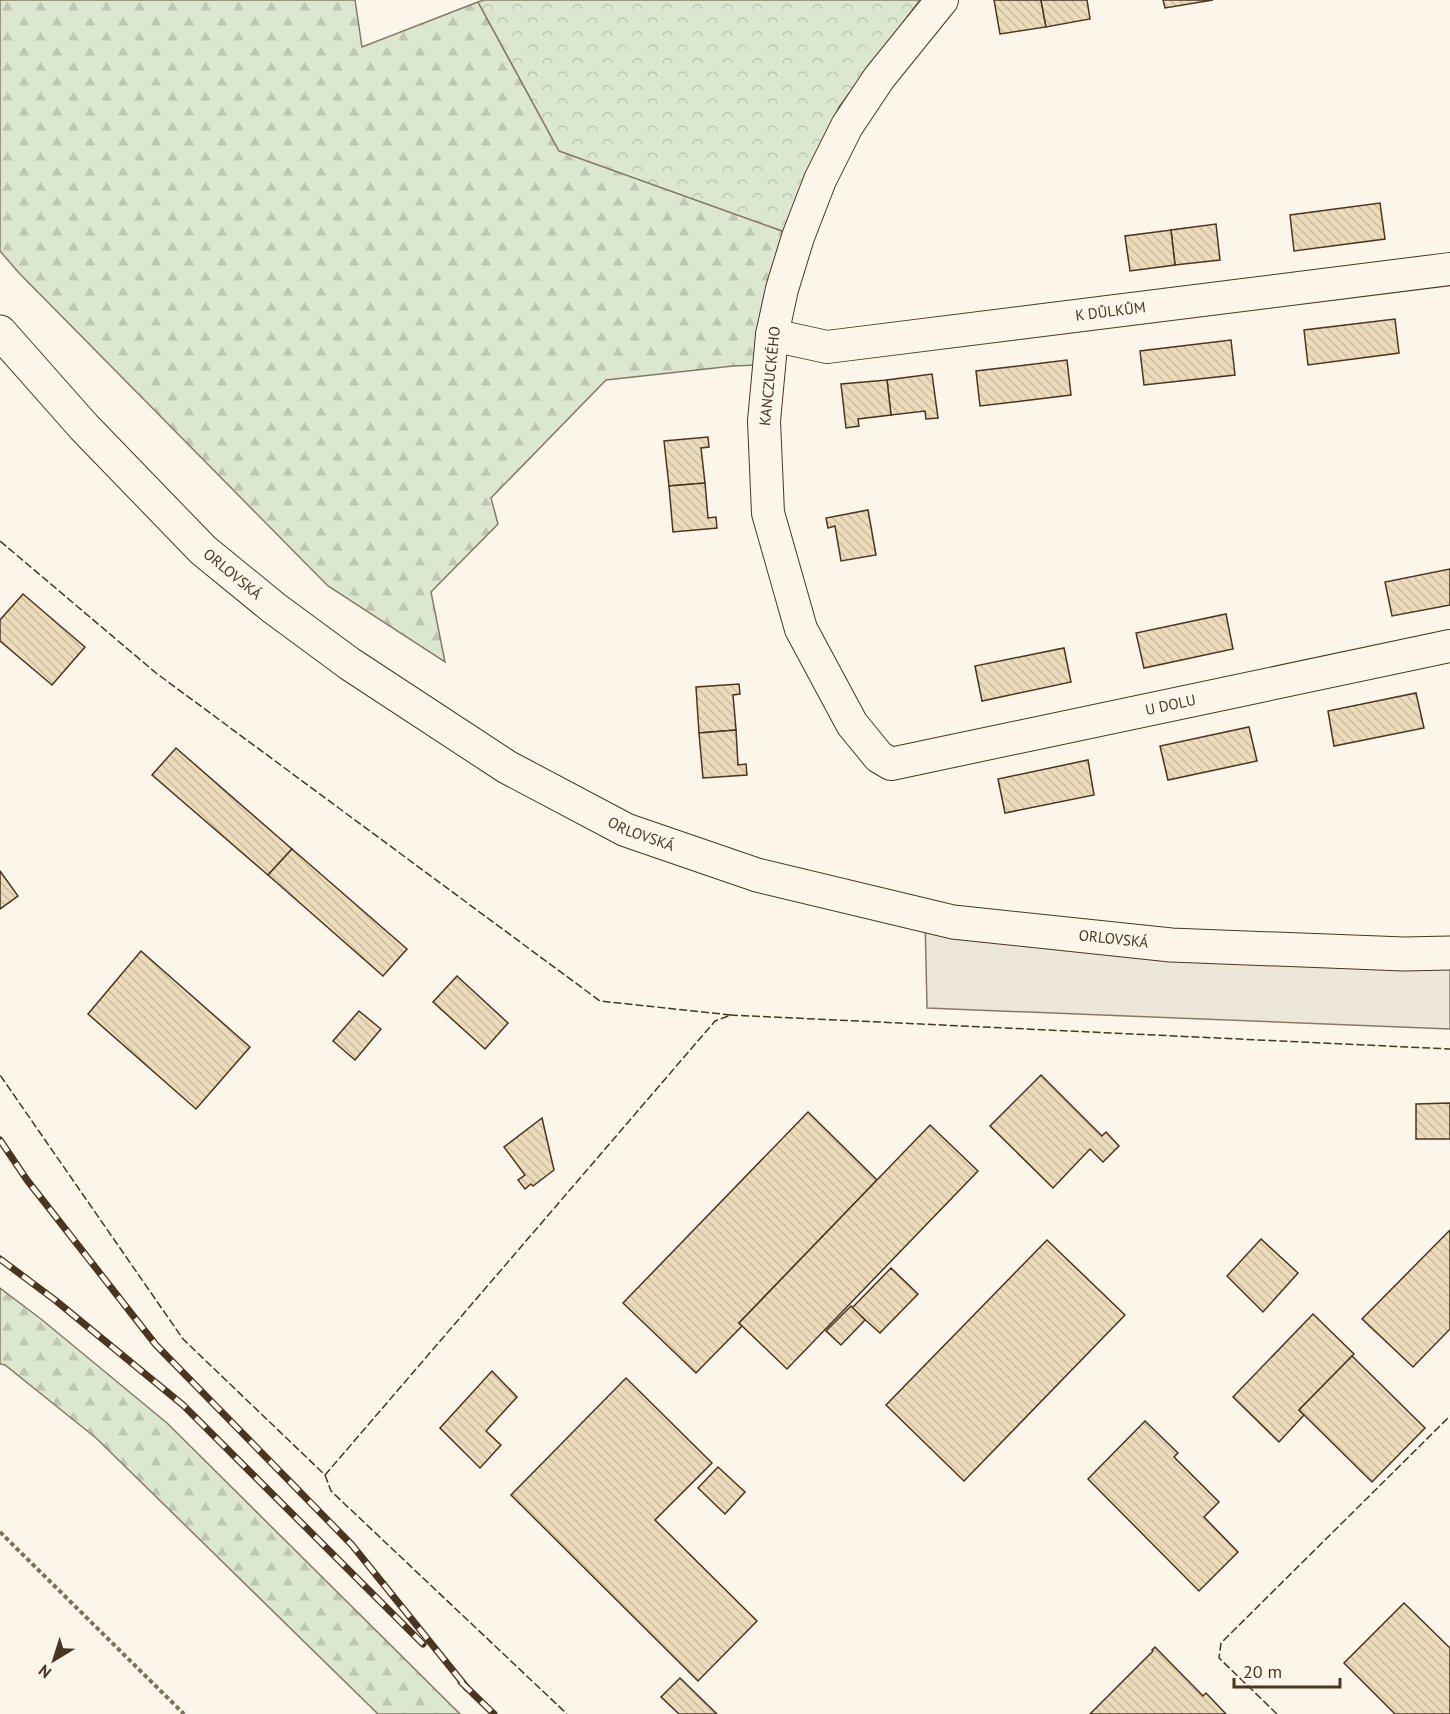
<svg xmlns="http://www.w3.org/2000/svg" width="1450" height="1714" font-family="'PT Sans',sans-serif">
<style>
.forest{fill:url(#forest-firs);stroke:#887966;stroke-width:1.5}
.park{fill:url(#park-crowns);stroke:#887966;stroke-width:1.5}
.parking{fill:#ede7d9;stroke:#887966;stroke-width:1.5}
.building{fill:url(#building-back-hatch);stroke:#4a3520;stroke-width:1.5}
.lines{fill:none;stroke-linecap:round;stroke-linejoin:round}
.minor-casing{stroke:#4a3520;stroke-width:34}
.secondary-casing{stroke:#4a3520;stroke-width:35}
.path{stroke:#7f6f5c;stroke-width:4;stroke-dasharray:4.5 3;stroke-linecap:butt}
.minor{stroke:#fbf6e9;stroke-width:32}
.secondary{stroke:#fbf6e9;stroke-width:33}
.rail-casing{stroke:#4a3520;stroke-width:7}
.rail{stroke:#fbf6e9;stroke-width:4.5;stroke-dasharray:14;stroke-linecap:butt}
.fence{stroke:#4a3520;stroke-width:1.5;stroke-dasharray:8 3;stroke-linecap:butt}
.labels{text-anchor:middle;stroke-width:4.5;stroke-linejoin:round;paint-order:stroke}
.street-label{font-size:15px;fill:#4a3520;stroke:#fbf6e9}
</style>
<defs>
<pattern id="forest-firs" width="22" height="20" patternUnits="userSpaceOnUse" patternTransform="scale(1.5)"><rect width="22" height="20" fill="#dce7d0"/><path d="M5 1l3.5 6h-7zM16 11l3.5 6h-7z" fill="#bec7b2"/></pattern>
<pattern id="park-crowns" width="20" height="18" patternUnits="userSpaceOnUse" patternTransform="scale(1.5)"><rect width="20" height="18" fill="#dce7d0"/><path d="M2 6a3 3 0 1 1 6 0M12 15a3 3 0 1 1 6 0" fill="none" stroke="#bec7b2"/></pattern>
<pattern id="building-back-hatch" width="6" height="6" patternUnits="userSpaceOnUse" patternTransform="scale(1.5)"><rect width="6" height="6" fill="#ecdcbc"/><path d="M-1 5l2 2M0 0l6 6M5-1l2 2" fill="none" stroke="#ccbda1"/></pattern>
</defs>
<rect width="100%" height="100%" fill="#fbf6e9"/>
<g class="forest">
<polygon points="0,0 355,0 362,47 478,2 559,151 785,232 761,313 756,365 733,366 606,380 491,498 498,524 431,592 445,662 328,586 19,273 0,251"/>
<polygon points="0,1288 41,1319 167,1423 460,1714 378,1714 96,1438 5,1365 0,1364"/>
</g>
<polygon class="park" points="484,0 920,0 839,107 785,232 559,151 478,2"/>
<polygon class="parking" points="925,916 1450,953 1450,1029 927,1008"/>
<g class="building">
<polygon points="994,0 1041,0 1046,27 1000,34"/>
<polygon points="1041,0 1087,0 1090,19 1046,27"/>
<polygon points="1163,0 1213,0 1165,8"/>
<polygon points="1380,203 1385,239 1294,251 1290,215"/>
<polygon points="1216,224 1220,260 1175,265 1171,230"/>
<polygon points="1171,230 1175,265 1130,271 1125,236"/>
<polygon points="1395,319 1399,353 1308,365 1304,330"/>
<polygon points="1231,340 1235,375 1144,385 1140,351"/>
<polygon points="1067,360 1071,395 980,406 976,371"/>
<polygon points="932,374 938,418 926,419 925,411 891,415 887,380"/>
<polygon points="887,380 891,415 858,419 859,426 846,428 841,384"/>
<polygon points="708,437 709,447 701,448 705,483 669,486 664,441"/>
<polygon points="705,483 708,518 716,517 717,528 673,532 669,486"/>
<polygon points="868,510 876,555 841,561 835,526 828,528 826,518"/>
<polygon points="1450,569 1450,605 1392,616 1385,582"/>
<polygon points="23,594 85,647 52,685 0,641 0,620"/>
<polygon points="1226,614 1233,649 1144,668 1136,633"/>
<polygon points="1064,648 1071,682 982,701 975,666"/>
<polygon points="739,684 740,694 733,695 736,730 699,733 696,687"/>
<polygon points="1416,693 1424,728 1334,746 1328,711"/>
<polygon points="1249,727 1257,761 1168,780 1160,746"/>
<polygon points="736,730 738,765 746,764 747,775 703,778 699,733"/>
<polygon points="176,748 292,849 268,875 152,775"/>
<polygon points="1088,760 1094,795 1005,813 998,779"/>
<polygon points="292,849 407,949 383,976 268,875"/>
<polygon points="0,871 18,896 0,909"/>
<polygon points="141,951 250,1047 196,1109 88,1014"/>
<polygon points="457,976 508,1023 485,1049 433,1002"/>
<polygon points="359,1011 381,1029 355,1060 333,1041"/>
<polygon points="1041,1075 1102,1136 1106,1132 1119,1146 1103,1162 1090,1149 1053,1188 990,1126"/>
<polygon points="1450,1103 1450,1139 1416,1139 1416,1104"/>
<polygon points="808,1112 877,1180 739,1323 742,1326 696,1373 623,1303"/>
<polygon points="542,1118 554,1170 533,1186 531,1184 525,1189 518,1180 525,1175 504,1147"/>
<polygon points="930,1125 978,1171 787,1369 739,1323"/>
<polygon points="1450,1230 1450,1329 1413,1367 1362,1319"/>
<polygon points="1261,1239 1298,1273 1263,1312 1227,1276"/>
<polygon points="1047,1240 1125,1315 964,1481 886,1405"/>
<polygon points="891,1268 918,1294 880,1333 852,1308"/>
<polygon points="851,1306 865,1320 841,1345 826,1331"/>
<polygon points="1313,1314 1354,1354 1299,1410 1304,1415 1279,1442 1233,1397"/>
<polygon points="1352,1356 1425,1428 1372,1482 1299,1410"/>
<polygon points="492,1371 517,1397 486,1431 501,1445 480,1468 440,1428"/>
<polygon points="626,1378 712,1463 655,1520 757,1621 698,1681 511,1495"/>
<polygon points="1145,1421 1178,1453 1174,1457 1219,1502 1204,1517 1238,1552 1199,1591 1088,1479"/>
<polygon points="718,1467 745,1492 725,1514 698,1488"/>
<polygon points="1404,1603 1450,1648 1450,1714 1395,1714 1344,1663"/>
<polygon points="1155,1647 1203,1696 1206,1693 1226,1714 1090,1714 1153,1651 1152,1650"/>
<polygon points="680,1678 717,1714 679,1714 661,1697"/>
</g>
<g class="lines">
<g class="minor-casing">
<g id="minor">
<path id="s1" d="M942 0 879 78 847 126 820 180 798 237 782 289 772 335 764 421 768 513 801 629 852 724 879 757 891 764 1450 646"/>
<path id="s2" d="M772 335 827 347 1450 269"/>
</g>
</g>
<g class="secondary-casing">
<g id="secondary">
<path id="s3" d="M0 332 84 427 203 550 274 608 350 664 507 767 626 830 757 875 953 922 1171 945 1404 954 1450 953"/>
</g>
</g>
<polyline class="path" points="0,1532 184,1714"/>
<use href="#minor" class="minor"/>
<use href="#secondary" class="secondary"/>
<g class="rail-casing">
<g id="rail">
<polyline points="0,1140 27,1180 156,1345 352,1545 467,1688"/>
<polyline points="0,1259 55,1300 183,1405 423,1644"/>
<polyline points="461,1682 494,1714"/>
</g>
</g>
<use href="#rail" class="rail"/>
<g class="fence">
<polyline points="0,541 156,673 600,1001 731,1015 715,1021 325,1475 183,1339 0,1075"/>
<polyline points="730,1015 1450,1049"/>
<polyline points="325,1475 331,1491 567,1714"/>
<polyline points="1277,1714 1219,1658 1221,1643 1450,1416"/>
</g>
</g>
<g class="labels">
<g class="street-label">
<text dy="5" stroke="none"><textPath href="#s2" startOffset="342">K DŮLKŮM</textPath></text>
<text transform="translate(770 376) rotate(-84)" y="5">KANCZUCKÉHO</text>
<text dy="5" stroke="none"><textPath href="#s3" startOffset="336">ORLOVSKÁ</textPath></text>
<text dy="5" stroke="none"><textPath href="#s1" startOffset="1130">U DOLU</textPath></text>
<text dy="5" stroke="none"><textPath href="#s3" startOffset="822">ORLOVSKÁ</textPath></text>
<text dy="5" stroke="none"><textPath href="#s3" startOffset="1308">ORLOVSKÁ</textPath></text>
</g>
</g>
<g transform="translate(54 1660) rotate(218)" stroke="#fbf6e9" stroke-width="4.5" paint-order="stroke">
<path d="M0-4.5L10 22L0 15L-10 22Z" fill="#4a3520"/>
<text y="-9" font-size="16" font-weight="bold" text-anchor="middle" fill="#4a3520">N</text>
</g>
<path d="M1234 1678v9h106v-9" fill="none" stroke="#4a3520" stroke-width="3"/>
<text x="1243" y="1678" font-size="18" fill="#4a3520" stroke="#fbf6e9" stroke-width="4.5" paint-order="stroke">20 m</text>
</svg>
